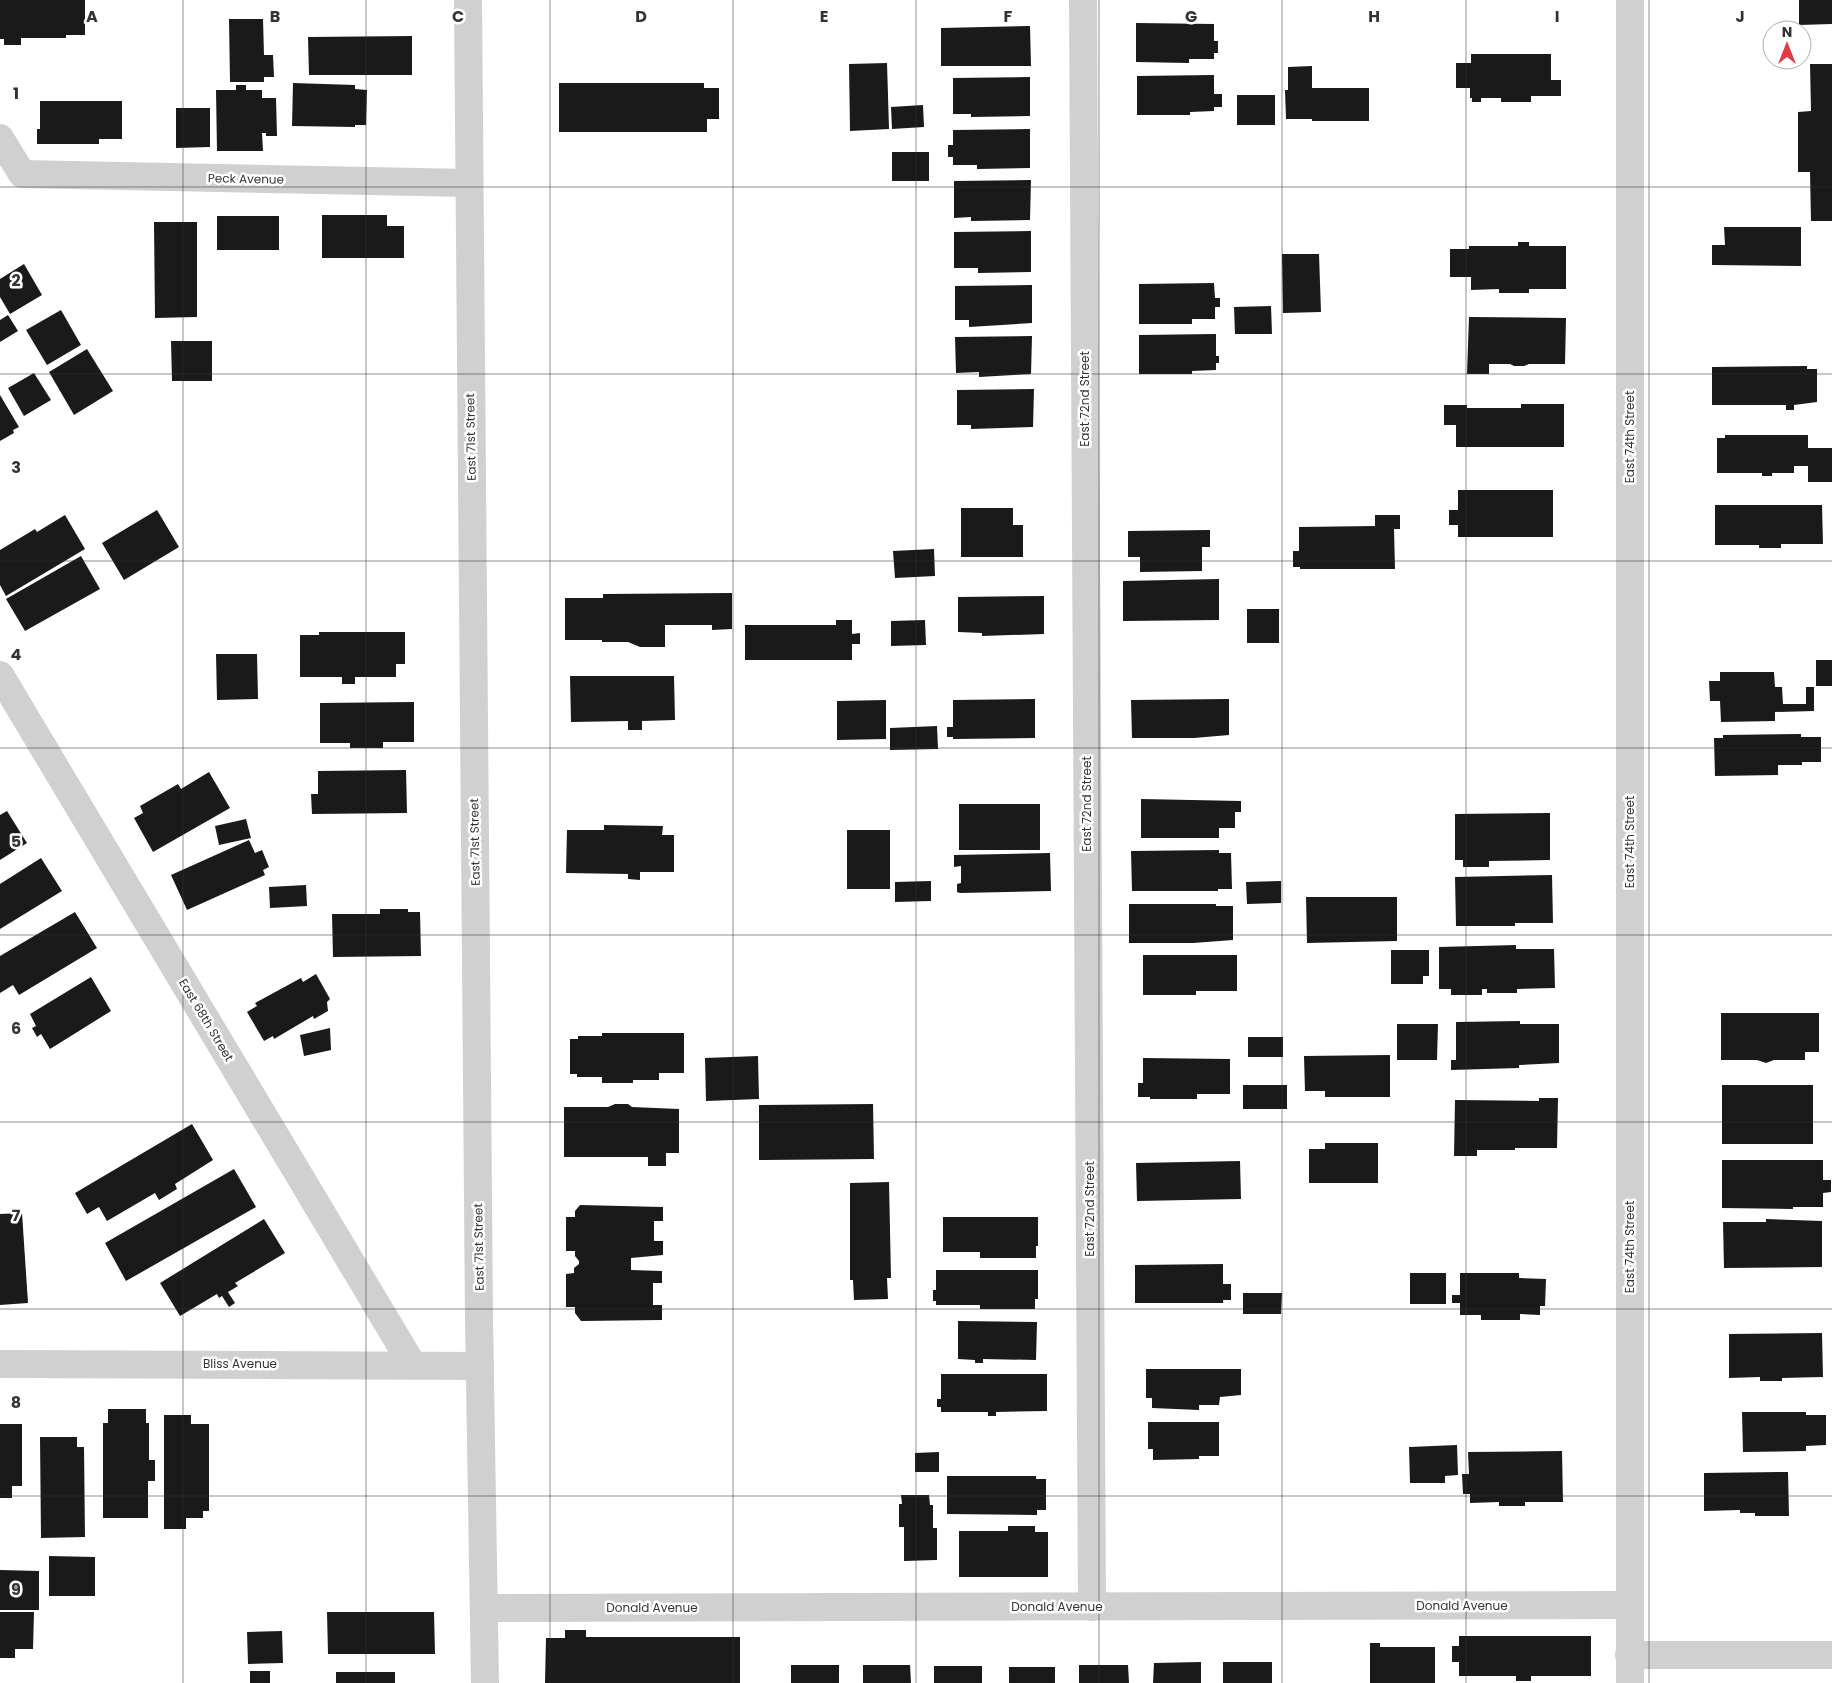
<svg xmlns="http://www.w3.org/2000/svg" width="1832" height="1683" font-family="Poppins,sans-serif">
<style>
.building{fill:#1a1a1a}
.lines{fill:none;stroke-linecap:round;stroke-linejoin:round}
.street{stroke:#d0d0d0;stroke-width:28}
.grid{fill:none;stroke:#333;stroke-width:1;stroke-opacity:0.55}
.labels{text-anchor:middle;stroke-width:5;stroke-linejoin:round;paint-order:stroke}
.street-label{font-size:12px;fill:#333;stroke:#fff}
.grid-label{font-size:16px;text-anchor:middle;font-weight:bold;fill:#333;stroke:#fff;stroke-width:5;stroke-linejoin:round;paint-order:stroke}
</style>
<rect width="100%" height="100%" fill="#fff"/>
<g class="building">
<polygon points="0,0 85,0 85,35 66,35 66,38 21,38 21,45 4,45 4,39 0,39"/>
<polygon points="1799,0 1832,0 1832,24 1799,25"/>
<polygon points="229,19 263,19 264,55 273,55 274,77 264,77 264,82 230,82"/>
<polygon points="1136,23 1214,24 1214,41 1218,41 1218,53 1214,53 1214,59 1189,59 1189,63 1136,62"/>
<polygon points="1030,26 1031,66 941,66 941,28"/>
<polygon points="412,36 412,75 309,75 308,37"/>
<polygon points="1471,54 1551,54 1551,80 1561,80 1561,96 1531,96 1531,102 1501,102 1501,98 1481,98 1481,102 1472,102 1472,98 1470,98 1470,88 1456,88 1456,63 1471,63"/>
<polygon points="887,63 889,129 850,131 849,64"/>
<polygon points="1810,64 1832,64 1832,221 1811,221 1810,172 1798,172 1798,112 1811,111"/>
<polygon points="1312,66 1312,88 1369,88 1369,121 1312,121 1312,119 1286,119 1285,90 1288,90 1288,67"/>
<polygon points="1214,75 1214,94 1222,94 1222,107 1214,107 1214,111 1190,112 1190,115 1137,115 1137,76"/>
<polygon points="1030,77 1030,116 971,117 971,114 953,114 953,78"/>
<polygon points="293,83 355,85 355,89 367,90 366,125 355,125 355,127 292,126"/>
<polygon points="559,83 704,83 704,88 719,88 719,119 707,119 707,132 559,132"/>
<polygon points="236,85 246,85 246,90 262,90 262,98 276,98 277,136 266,136 266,133 262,133 263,151 217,151 216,90 236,90"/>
<rect x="1237" y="95" width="38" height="30"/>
<polygon points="40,101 122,101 122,139 99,139 99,144 37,144 37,129 40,129"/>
<polygon points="923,105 924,127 892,129 891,107"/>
<polygon points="176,108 210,108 210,147 176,148"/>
<polygon points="1030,129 1030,168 977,169 977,165 953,165 953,157 948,157 948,145 953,145 953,130"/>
<rect x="892" y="152" width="37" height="29"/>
<polygon points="1031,180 1030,220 971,221 971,217 954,218 954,181"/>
<polygon points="322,215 387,215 387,226 404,226 404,258 322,258"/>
<rect x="217" y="216" width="62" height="34"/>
<polygon points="154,222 197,222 197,317 155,318"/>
<polygon points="1724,227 1801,227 1801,266 1712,265 1712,245 1725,245"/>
<polygon points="1031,231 1031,272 978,273 978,268 954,268 954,232"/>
<polygon points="1518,242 1529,242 1529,246 1566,246 1566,289 1529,289 1529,293 1499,293 1499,289 1471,290 1471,277 1450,277 1450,249 1469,249 1469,246 1518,246"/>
<polygon points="1282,254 1319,254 1321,312 1283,313"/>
<polygon points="24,264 42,295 10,314 0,297 0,279"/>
<polygon points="1214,283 1215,298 1220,298 1220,307 1215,307 1215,319 1192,319 1192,324 1139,324 1139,284"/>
<polygon points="1032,285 1032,323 969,327 969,320 955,320 955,286"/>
<polygon points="1271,306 1272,334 1235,334 1234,307"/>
<polygon points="61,310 81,345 47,365 26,330"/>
<polygon points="8,315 18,331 0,342 0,320"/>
<polygon points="1469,317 1566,318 1565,364 1529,364 1524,366 1514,366 1510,364 1489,364 1489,374 1467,374"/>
<polygon points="1216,334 1216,356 1219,356 1219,363 1216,363 1216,370 1192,371 1192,374 1139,374 1139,335"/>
<polygon points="1032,336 1031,374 979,377 979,372 956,373 955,337"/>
<polygon points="171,341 212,341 212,381 172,381"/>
<polygon points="87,349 113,391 74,415 49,372"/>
<polygon points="1807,366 1807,369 1817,369 1817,402 1794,405 1794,410 1786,410 1786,405 1712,405 1712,367"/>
<polygon points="34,373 51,400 24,416 8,388"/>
<polygon points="1034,389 1033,427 971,429 971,425 957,425 957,390"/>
<polygon points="0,395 19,427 13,430 14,433 0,441"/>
<polygon points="1521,404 1564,404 1564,447 1456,447 1456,425 1444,425 1444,405 1467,405 1467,408 1521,408"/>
<polygon points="1725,435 1808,435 1808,448 1832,448 1832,482 1808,482 1808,466 1794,466 1794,473 1772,473 1772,476 1762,476 1762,473 1717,473 1717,438 1725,438"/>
<polygon points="1458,490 1553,490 1553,537 1458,537 1458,525 1449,525 1449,510 1458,510"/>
<polygon points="1715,505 1822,505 1823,544 1781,544 1781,548 1759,548 1759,545 1715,545"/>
<polygon points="961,508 1013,508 1013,525 1023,525 1023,557 961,557"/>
<polygon points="157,510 179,547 124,580 102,543"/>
<polygon points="65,515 85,549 6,596 0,585 0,550 35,529 37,532"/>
<polygon points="1375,515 1400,515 1400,529 1394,529 1395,569 1300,569 1300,567 1293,567 1293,551 1299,551 1299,527 1375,526"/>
<polygon points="1210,530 1210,547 1202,547 1202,571 1140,572 1140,557 1128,557 1128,531"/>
<polygon points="934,549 935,576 895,578 893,551"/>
<polygon points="81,556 100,589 25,631 6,599"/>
<polygon points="1219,579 1219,620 1123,621 1123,581"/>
<polygon points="732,593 732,629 712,630 712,625 665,625 665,647 640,647 628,642 602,642 602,640 565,640 565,598 603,598 603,594"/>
<polygon points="1044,596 1044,634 982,636 982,633 958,632 958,597"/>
<rect x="1247" y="609" width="32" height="34"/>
<polygon points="836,620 852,620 852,634 860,633 860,644 852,644 852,660 745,660 745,625 836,625"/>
<polygon points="925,620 926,645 891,646 891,621"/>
<polygon points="319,632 405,632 405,664 396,664 396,677 355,677 355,684 342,684 342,677 300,677 300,635 319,635"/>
<polygon points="216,654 257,654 258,699 217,700"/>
<rect x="1816" y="660" width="16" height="26"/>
<polygon points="1720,672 1774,672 1775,687 1782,687 1783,704 1806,704 1806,687 1814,687 1814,711 1775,712 1775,721 1721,722 1720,701 1710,701 1709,681 1720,681"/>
<polygon points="570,676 674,676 675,720 642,721 642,730 628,730 628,721 571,722"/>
<polygon points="1035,699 1035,738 953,739 953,737 947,737 947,727 953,727 953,700"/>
<polygon points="1229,699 1229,735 1194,738 1132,738 1131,700"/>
<polygon points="886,700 886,739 837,740 837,701"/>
<polygon points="414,702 414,742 383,742 383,748 350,748 350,743 320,743 320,703"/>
<polygon points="937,726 938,749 890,750 890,728"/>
<polygon points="1801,734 1801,737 1821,737 1821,762 1802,762 1802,765 1778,765 1778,775 1715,776 1714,738 1723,738 1723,735"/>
<polygon points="406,770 407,813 312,814 311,794 318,794 318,771"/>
<polygon points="209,772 230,808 153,852 134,818 143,813 140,806 178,784 181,789"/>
<polygon points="1141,799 1241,801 1241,812 1235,812 1235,828 1219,828 1219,838 1141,838"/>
<rect x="959" y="804" width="81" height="46"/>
<polygon points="7,811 27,843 0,860 0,815"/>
<polygon points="1550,813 1550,860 1489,861 1489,867 1463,867 1463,860 1455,860 1455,814"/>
<polygon points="246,819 251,838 219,845 215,826"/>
<polygon points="604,825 663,826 662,835 674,835 674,872 640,872 640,880 628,879 628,874 566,873 567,830 604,830"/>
<rect x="847" y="830" width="43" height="59"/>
<polygon points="249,840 255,853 262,850 269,867 263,870 265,875 187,910 171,875"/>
<polygon points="1219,850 1219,853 1231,853 1232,889 1218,889 1218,891 1132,891 1131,851"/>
<polygon points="1050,853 1051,891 960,893 957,892 957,884 961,883 961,866 954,867 954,855"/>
<polygon points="41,858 62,891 0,929 0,884"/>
<polygon points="1552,875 1553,923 1515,923 1515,926 1456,926 1455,877"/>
<polygon points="931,881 931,901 895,902 895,882"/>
<polygon points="1281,881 1281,903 1247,904 1246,882"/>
<polygon points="306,885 307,906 270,908 269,887"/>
<polygon points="1306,897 1397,897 1397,941 1307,943"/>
<polygon points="1129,904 1216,904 1216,906 1233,906 1233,940 1193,943 1129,943"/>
<polygon points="380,909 408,909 408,912 420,912 421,956 333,957 332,914 380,914"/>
<polygon points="75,912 97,948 19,995 13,985 0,993 0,956"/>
<polygon points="1516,945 1516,949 1554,949 1555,988 1517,989 1517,993 1487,993 1487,989 1482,989 1482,995 1451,995 1451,989 1439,989 1439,947"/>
<polygon points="1391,950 1429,950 1429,976 1423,976 1423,984 1391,984"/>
<polygon points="1143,955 1237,955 1237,991 1196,991 1196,995 1143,995"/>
<polygon points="316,974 330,999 327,1002 328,1011 314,1019 313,1016 274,1039 273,1036 264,1041 247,1012 257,1006 255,1003 301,978 303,982"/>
<polygon points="91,977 111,1011 50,1049 41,1034 37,1037 32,1028 36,1026 30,1014"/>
<polygon points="1721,1013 1819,1013 1819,1052 1805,1052 1805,1060 1774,1060 1766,1063 1757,1060 1721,1060"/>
<polygon points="1520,1021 1520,1024 1559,1024 1559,1063 1519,1065 1519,1068 1451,1070 1451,1060 1456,1060 1456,1022"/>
<polygon points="1397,1024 1438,1024 1437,1060 1397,1060"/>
<polygon points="330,1028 331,1050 304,1056 300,1035"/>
<polygon points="602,1033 684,1033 684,1073 659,1073 659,1080 633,1080 633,1083 602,1083 602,1077 577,1077 577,1074 570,1074 570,1039 578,1039 578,1036 602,1036"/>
<rect x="1248" y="1037" width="35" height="20"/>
<polygon points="1390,1055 1390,1097 1325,1097 1325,1091 1305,1091 1304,1056"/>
<polygon points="758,1056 759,1099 706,1101 705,1058"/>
<polygon points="1143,1058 1230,1059 1230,1094 1197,1094 1197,1099 1150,1099 1150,1097 1138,1097 1138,1083 1143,1083"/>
<rect x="1243" y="1085" width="44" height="24"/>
<rect x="1722" y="1085" width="91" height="59"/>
<polygon points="1539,1098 1558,1098 1557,1148 1515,1148 1515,1150 1477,1150 1477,1156 1454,1156 1455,1100 1539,1101"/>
<polygon points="615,1104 628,1104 632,1107 679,1109 679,1153 666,1153 666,1166 648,1166 648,1157 564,1157 564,1107 608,1107"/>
<polygon points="873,1104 874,1159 759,1160 759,1105"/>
<polygon points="192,1124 213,1160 175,1184 177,1189 159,1200 155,1193 107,1221 99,1207 87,1214 75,1193"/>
<polygon points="1325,1143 1378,1143 1378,1183 1309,1183 1309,1149 1325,1149"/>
<polygon points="1722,1160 1823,1160 1823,1180 1831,1180 1831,1192 1823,1193 1823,1207 1793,1207 1793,1209 1722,1208"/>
<polygon points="1240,1161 1241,1199 1137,1201 1136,1163"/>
<polygon points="234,1169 256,1207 126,1281 105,1243"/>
<polygon points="889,1182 891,1278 887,1278 888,1299 854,1300 853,1280 850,1280 850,1183"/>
<polygon points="580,1205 663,1207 663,1221 654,1221 654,1241 663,1241 663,1255 631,1258 631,1270 662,1271 662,1283 653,1283 653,1305 662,1305 662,1320 581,1321 575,1313 575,1307 566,1307 566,1274 574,1273 574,1268 579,1264 579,1261 575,1256 575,1251 566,1251 566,1217 575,1217 575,1211"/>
<polygon points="22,1213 28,1303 0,1305 0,1214"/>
<polygon points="943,1217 1038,1217 1038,1246 1036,1246 1036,1258 980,1258 980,1252 943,1252"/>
<polygon points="264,1219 285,1253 235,1283 238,1286 228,1292 235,1303 229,1307 222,1296 219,1298 217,1294 180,1316 160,1283"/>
<polygon points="1766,1219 1822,1221 1822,1267 1724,1268 1723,1222 1766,1222"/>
<polygon points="1223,1264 1223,1284 1231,1284 1231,1300 1223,1300 1223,1303 1135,1303 1135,1265"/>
<polygon points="936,1270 1038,1270 1038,1299 1035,1299 1035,1309 980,1309 980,1305 936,1305 936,1301 933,1301 933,1290 936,1290"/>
<rect x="1410" y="1273" width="36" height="31"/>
<polygon points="1460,1273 1519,1273 1519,1278 1546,1279 1545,1306 1540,1306 1540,1315 1520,1314 1520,1320 1481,1320 1481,1315 1460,1315 1460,1303 1452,1303 1452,1295 1460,1295"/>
<polygon points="1243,1293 1282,1293 1281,1314 1243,1314"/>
<polygon points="958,1321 1037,1322 1036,1360 983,1359 983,1363 975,1363 975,1360 958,1359"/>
<polygon points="1822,1333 1823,1377 1782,1378 1782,1381 1760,1381 1760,1377 1729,1378 1729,1334"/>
<polygon points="1146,1369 1241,1369 1241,1395 1220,1397 1219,1405 1199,1405 1199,1410 1152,1408 1152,1398 1146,1398"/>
<polygon points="941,1374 1047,1374 1047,1411 996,1412 996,1416 988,1416 988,1412 941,1412 941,1407 937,1407 937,1399 941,1399"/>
<polygon points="108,1409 146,1409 146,1423 149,1423 149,1460 155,1460 155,1481 148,1481 148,1518 103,1518 103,1423 108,1423"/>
<polygon points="1742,1412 1806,1412 1806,1415 1826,1415 1826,1445 1806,1446 1806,1451 1743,1452"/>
<polygon points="164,1415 191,1415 191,1424 209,1424 209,1511 203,1511 203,1518 186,1518 186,1529 164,1529"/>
<polygon points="1148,1422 1219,1422 1219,1456 1199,1456 1199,1459 1153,1460 1153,1449 1148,1449"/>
<polygon points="0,1424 22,1424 22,1486 12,1486 12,1498 0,1498"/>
<polygon points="40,1437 77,1437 77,1447 84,1447 85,1537 41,1538"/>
<polygon points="1457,1445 1458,1475 1445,1476 1445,1483 1410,1483 1409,1447"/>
<polygon points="1562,1451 1563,1502 1525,1502 1525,1506 1499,1506 1499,1502 1470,1503 1470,1494 1463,1494 1462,1474 1469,1474 1468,1452"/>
<polygon points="939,1452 939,1472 915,1472 915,1453"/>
<polygon points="1788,1472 1789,1516 1755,1516 1755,1513 1740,1513 1740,1510 1704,1511 1704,1473"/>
<polygon points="947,1476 1036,1476 1036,1479 1046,1479 1046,1510 1037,1510 1037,1515 947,1514"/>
<polygon points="901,1495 929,1495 930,1505 933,1505 933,1528 937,1528 937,1560 904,1561 904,1527 899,1527 899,1504 902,1504"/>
<polygon points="1008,1526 1035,1526 1035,1532 1048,1532 1048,1577 959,1577 959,1531 1008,1531"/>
<polygon points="49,1556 95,1557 95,1596 49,1596"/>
<polygon points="0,1570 39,1571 39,1610 0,1610"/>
<polygon points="0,1612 34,1612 33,1649 15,1649 15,1658 0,1658"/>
<polygon points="327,1612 434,1612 435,1654 328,1654"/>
<polygon points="565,1630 586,1630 586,1637 740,1637 740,1683 545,1683 546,1638 565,1638"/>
<polygon points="282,1631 283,1663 248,1664 247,1632"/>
<polygon points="1459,1636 1591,1636 1591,1676 1531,1676 1531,1681 1516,1681 1516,1676 1459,1676 1459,1662 1452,1662 1452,1646 1459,1646"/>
<polygon points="1370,1643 1380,1643 1380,1647 1435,1647 1435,1683 1370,1683"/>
<polygon points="1201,1662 1201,1683 1153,1683 1154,1663"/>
<rect x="1223" y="1662" width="49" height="21"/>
<rect x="791" y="1665" width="48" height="18"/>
<polygon points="863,1665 910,1665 911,1683 863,1683"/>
<polygon points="1079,1665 1128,1665 1129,1683 1079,1683"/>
<rect x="934" y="1666" width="48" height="17"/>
<rect x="1009" y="1667" width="46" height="16"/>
<rect x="250" y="1671" width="20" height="12"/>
<rect x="336" y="1672" width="59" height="11"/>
</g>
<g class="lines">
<g class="street">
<polyline points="468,0 479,1319 485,1683"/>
<polyline points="1083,0 1092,1607"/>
<polyline points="0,138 22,174 469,183"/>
<polyline points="0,675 412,1364"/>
<polyline points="0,1364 480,1366"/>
<polyline points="484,1608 1630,1605"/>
<polyline points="1629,1655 1832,1655"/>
<polyline points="1630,1683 1630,0"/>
</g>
</g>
<path class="grid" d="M183 0V1683M366 0V1683M550 0V1683M733 0V1683M916 0V1683M1099 0V1683M1282 0V1683M1466 0V1683M1649 0V1683M0 187H1832M0 374H1832M0 561H1832M0 748H1832M0 935H1832M0 1122H1832M0 1309H1832M0 1496H1832"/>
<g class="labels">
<g class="street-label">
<text transform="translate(246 179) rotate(1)" y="4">Peck Avenue</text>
<text transform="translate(1085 399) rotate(-90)" y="4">East 72nd Street</text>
<text transform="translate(471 437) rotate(-91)" y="4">East 71st Street</text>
<text transform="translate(1630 437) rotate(-90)" y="4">East 74th Street</text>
<text transform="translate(1087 804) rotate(-90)" y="4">East 72nd Street</text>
<text transform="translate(475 842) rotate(-91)" y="4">East 71st Street</text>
<text transform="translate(1630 842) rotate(-90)" y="4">East 74th Street</text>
<text transform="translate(206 1020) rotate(59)" y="4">East 68th Street</text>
<text transform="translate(1090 1209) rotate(-90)" y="4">East 72nd Street</text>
<text transform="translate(479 1247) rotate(-91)" y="4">East 71st Street</text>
<text transform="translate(1630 1247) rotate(-90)" y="4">East 74th Street</text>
<text x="240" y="1368">Bliss Avenue</text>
<text x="1462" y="1610">Donald Avenue</text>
<text x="1057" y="1611">Donald Avenue</text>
<text x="652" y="1612">Donald Avenue</text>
</g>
</g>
<g class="grid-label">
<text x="92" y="22">A</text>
<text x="275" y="22">B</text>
<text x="458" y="22">C</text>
<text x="641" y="22">D</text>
<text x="824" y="22">E</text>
<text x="1008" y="22">F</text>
<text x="1191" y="22">G</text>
<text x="1374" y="22">H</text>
<text x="1557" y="22">I</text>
<text x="1740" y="22">J</text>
<text x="16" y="99">1</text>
<text x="16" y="286">2</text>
<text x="16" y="473">3</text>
<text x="16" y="660">4</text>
<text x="16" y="847">5</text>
<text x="16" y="1034">6</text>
<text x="16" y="1221">7</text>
<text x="16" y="1408">8</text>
<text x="16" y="1595">9</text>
</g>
<g transform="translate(1787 45)"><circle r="24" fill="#ffffff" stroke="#adadad"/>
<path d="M0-4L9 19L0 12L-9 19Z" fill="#e63946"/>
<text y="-8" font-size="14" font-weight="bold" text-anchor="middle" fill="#333333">N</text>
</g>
</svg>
